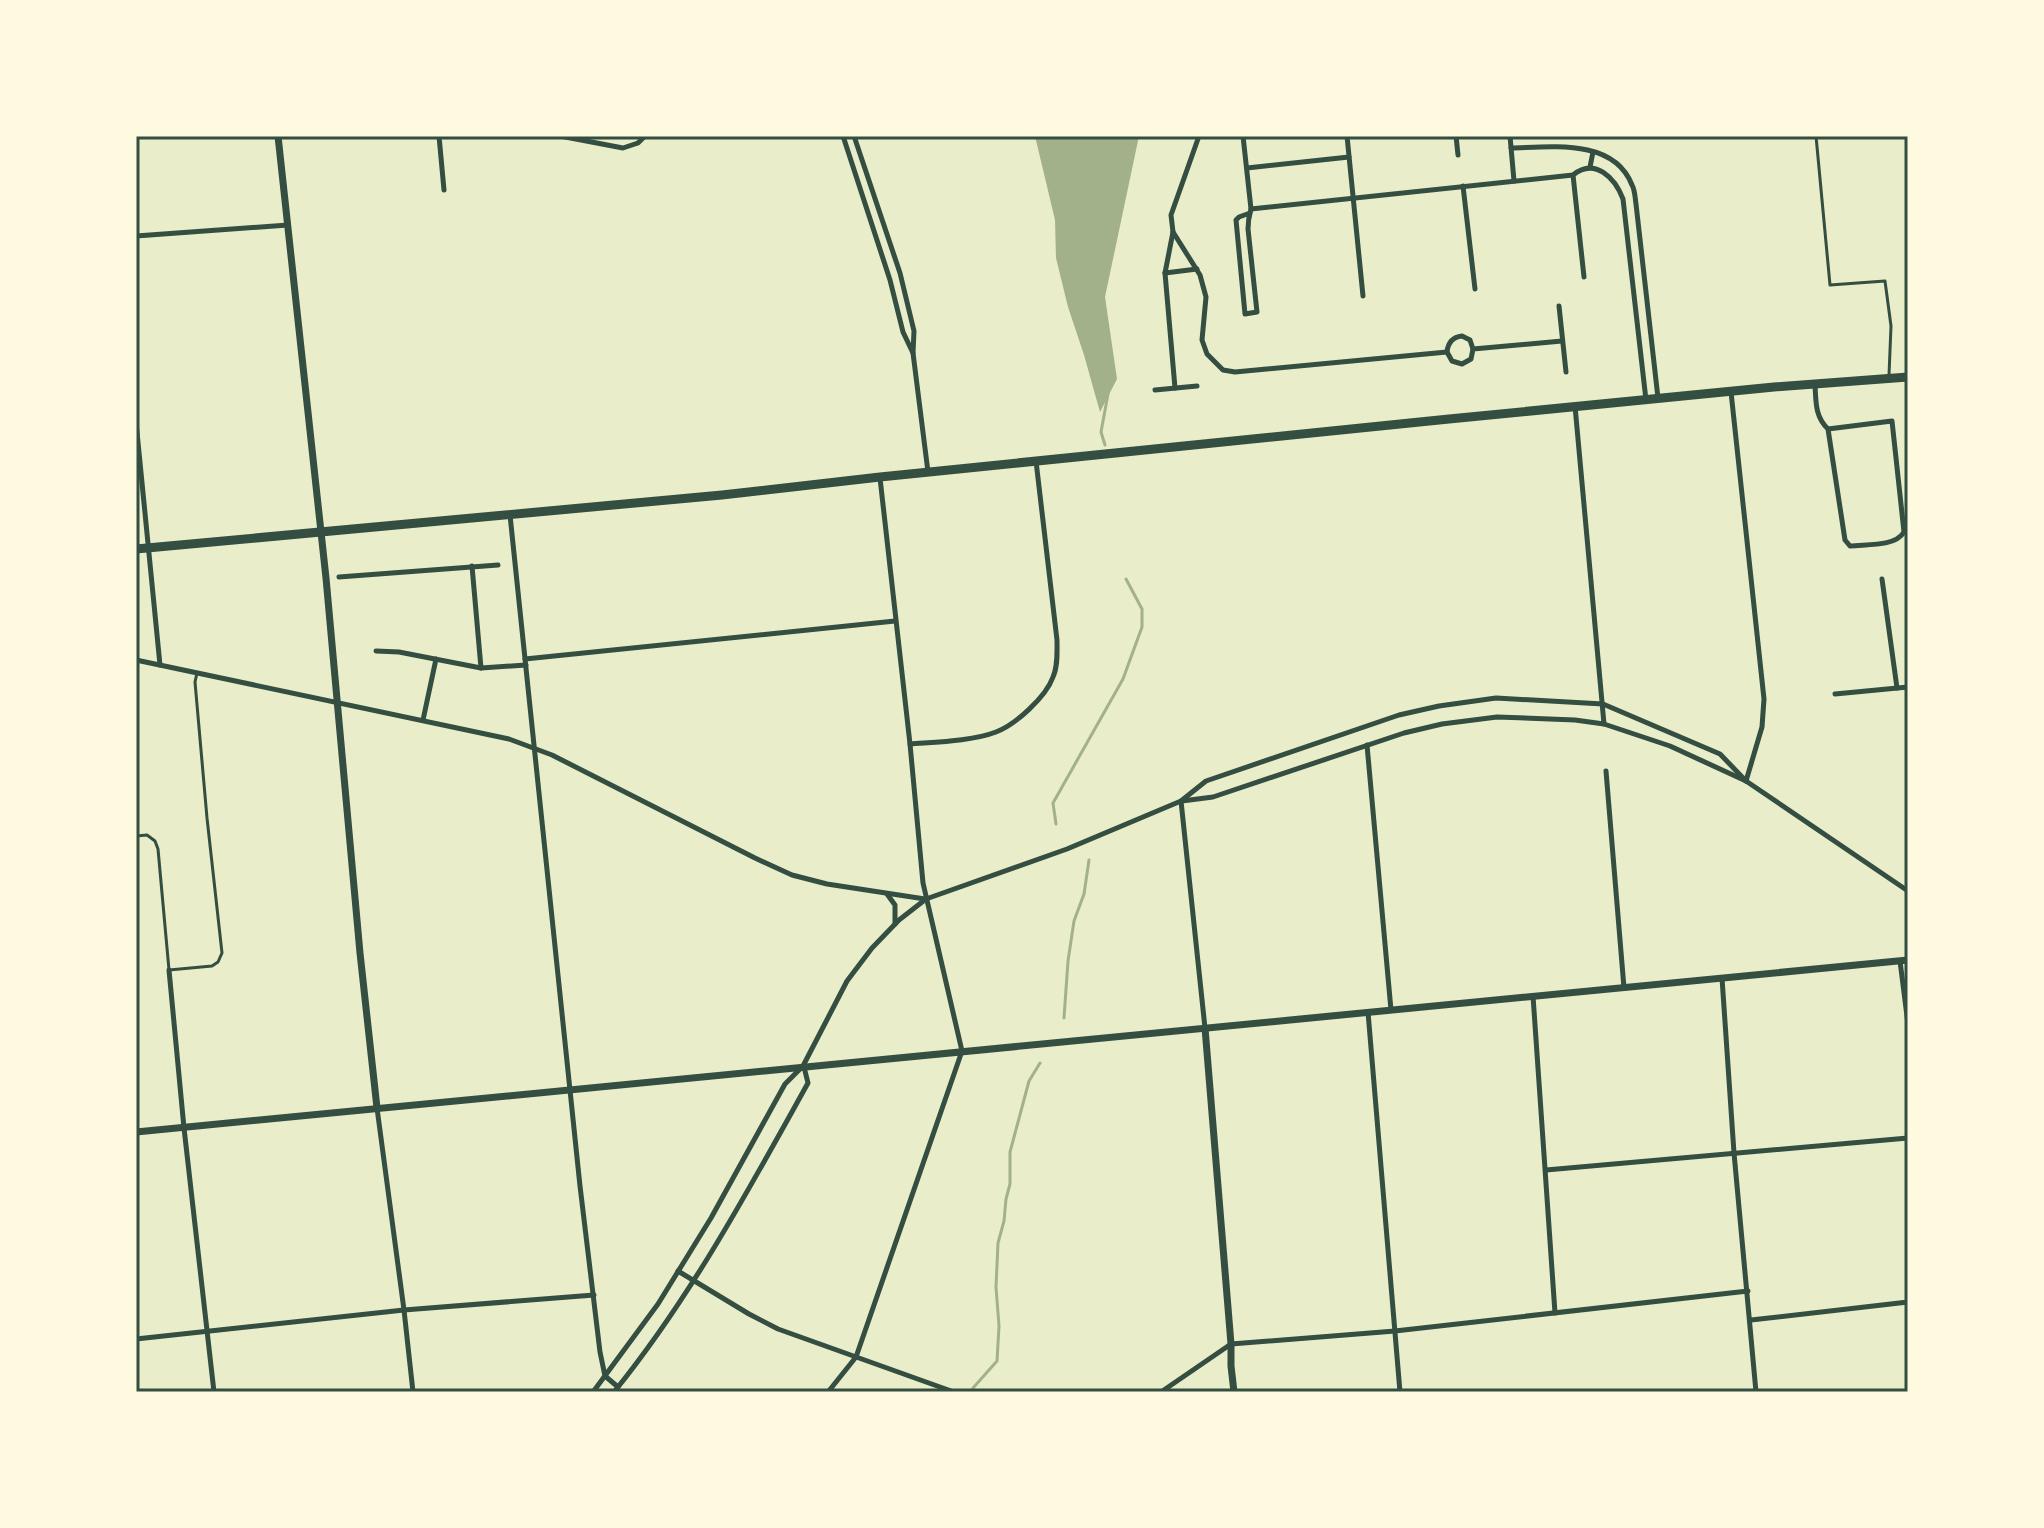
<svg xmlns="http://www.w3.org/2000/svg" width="2044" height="1528" font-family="Literata,serif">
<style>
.water{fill:#a3b18a}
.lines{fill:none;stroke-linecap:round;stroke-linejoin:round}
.stream{stroke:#a3b18a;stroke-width:3}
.service{stroke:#344e41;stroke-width:3}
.minor{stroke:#344e41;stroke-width:5}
.tertiary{stroke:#344e41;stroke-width:7}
.primary{stroke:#344e41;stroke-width:9}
.neatline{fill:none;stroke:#344e41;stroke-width:3}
</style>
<rect width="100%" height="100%" fill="#e9edc9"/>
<polygon class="water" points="1035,136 1139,136 1105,297 1117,379 1100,412 1084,355 1068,307 1056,258 1055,220"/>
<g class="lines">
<g class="stream">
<polyline points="1105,445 1101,432 1108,394"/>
<polyline points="1056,824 1053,803 1123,679 1142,627 1142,609 1126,579"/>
<polyline points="1064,1018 1068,961 1074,921 1084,894 1089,860"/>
<polyline points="973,1388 997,1361 999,1326 996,1287 998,1243 1004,1221 1006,1199 1010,1184 1010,1152 1029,1081 1040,1063"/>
</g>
<g class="service">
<polyline points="1816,136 1830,285 1885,281 1891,326 1889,375"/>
<polyline points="136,836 147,835 155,841 158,849 169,970 212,966 218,962 222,953 207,818 195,682 197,673"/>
</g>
<g class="minor">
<polyline points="439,136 444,190"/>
<polyline points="560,136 623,148 638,143 645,136"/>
<polyline points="843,136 890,280 903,332 913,353"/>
<polyline points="854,136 900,273 914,331 913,353 928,472"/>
<path d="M1243 136 1251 209 1573 175C1595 157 1615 178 1623 199L1646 400"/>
<polyline points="1347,136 1363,296"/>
<polyline points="1456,136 1458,155"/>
<polyline points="1510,136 1514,181"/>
<path d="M1511 148C1551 147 1614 138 1632 185 1635 190 1635 198 1636 204L1658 398"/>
<polyline points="1590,167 1593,152"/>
<polyline points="1247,168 1349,157"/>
<polyline points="1573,175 1584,277"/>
<polyline points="1463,186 1475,289"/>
<path d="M1250 213 1239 217 1236 220 1245 314 1257 312 1248 229C1248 222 1249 216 1251 209"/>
<polyline points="1173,232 1200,275 1206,297 1202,340 1207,354 1223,370 1235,372 1447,352 1452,361 1462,364 1471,359 1473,349 1562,341"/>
<polyline points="136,236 288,225"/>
<polyline points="1165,273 1197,269"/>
<polyline points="1559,306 1566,372"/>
<path d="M1447 352C1448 342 1453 337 1462 336L1470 340 1473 349"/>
<path d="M1815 385C1816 402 1815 417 1828 429L1845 540 1850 546C1867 544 1895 547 1904 532L1892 421 1828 429"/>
<polyline points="1175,388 1165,273 1173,232 1171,215 1199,136"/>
<polyline points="1155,390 1197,386"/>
<polyline points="1731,392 1764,699 1762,727 1746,781"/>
<polyline points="1575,406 1604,724"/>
<polyline points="136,422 160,665"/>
<polyline points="510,515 580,1186 600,1352 605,1376 618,1387"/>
<polyline points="472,566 481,668"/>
<polyline points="339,577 498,565"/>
<polyline points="1882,579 1897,688"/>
<polyline points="376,651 399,652 481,668 526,665"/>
<polyline points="525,659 895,621"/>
<polyline points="136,660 509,739 552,755 755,858 792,875 827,884 925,899"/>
<polyline points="1835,694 1908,687"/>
<polyline points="423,720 436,659"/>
<path d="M910 744C935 742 973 741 996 732 1015 725 1046 697 1053 677 1058 666 1057 652 1057 640L1036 461"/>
<polyline points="1367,745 1391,1010"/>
<polyline points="1606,771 1624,988"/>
<polyline points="1181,801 1205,1028"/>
<polyline points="1182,801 1213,797 1404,733 1442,724 1497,717 1575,720 1604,724 1670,746 1746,781 1908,891"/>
<polyline points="887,894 895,905 895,924"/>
<polyline points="1900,961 1908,1024"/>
<polyline points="169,970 184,1128 214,1392"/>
<polyline points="1722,978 1734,1153 1756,1392"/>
<polyline points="1533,996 1555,1313"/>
<polyline points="1368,1012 1400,1392"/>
<polyline points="377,1108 404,1310 413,1392"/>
<polyline points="1546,1170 1908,1138"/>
<polyline points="678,1271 749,1314 778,1329 954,1392"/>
<polyline points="1751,1320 1908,1302"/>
<polyline points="136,1339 404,1310 594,1295"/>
<polyline points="593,1392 658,1304 711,1218 785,1084 803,1066 847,981 872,948 899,920 926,899 1067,849 1181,801 1206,781 1399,715 1439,706 1496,698 1603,704 1720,754 1746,781"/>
<path d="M614 1392C691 1297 749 1189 808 1083L804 1067"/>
<polyline points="828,1392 856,1357 962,1051 923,883 910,744 880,478"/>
<polyline points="1161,1392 1231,1344 1395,1331 1748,1291"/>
</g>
<g class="tertiary">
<polyline points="278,136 326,578 360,953 377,1108"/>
<polyline points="1205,1028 1231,1344 1231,1366 1234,1392"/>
<polyline points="136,1132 1908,960"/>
</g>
<polyline class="primary" points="136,549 722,495 880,477 1449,419 1774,387 1908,377"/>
</g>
<rect width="2044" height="1528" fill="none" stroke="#fefae0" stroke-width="276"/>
<rect x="138" y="138" width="1768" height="1252" class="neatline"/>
</svg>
